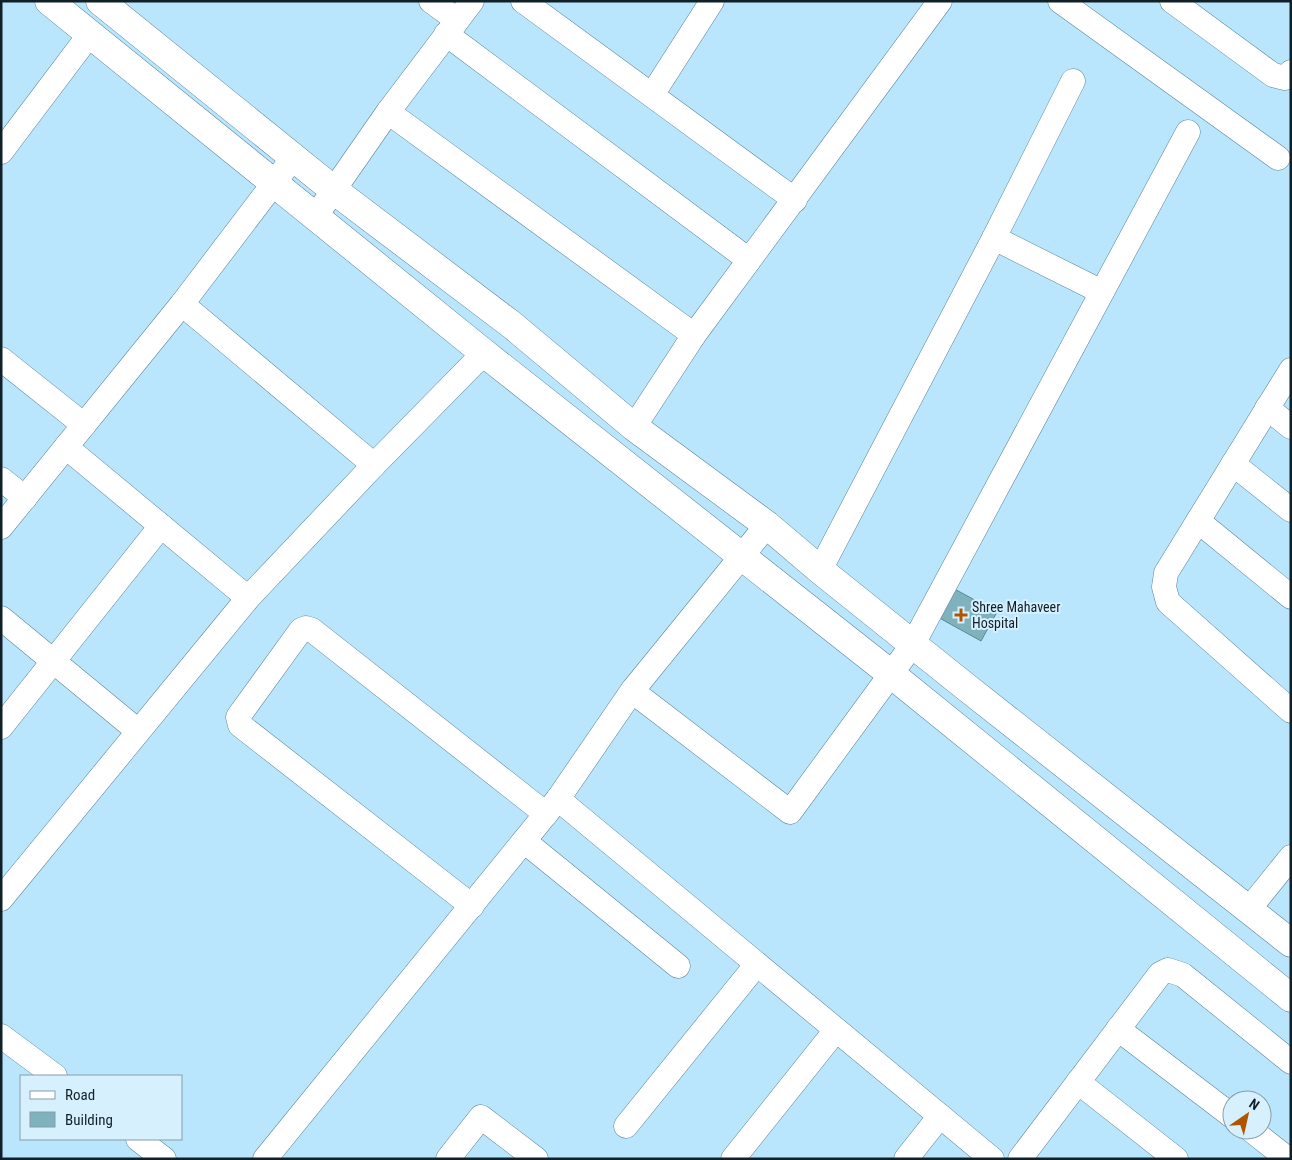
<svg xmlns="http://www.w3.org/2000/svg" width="1292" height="1160" font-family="'Roboto Condensed',sans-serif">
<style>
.building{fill:#7fb2bc;stroke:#5a8b95}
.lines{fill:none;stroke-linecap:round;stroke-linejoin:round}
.minor-casing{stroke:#5b8499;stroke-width:25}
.tertiary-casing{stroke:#5b8499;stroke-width:29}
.minor{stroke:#fff;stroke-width:24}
.tertiary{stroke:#fff;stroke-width:28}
.poi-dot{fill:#b15400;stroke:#d6f0fe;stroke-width:2}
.labels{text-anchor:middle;stroke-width:4;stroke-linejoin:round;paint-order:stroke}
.poi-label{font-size:14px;fill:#102029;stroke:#d6f0fe;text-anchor:start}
</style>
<rect width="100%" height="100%" fill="#bae6fd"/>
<polygon class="building" points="949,586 997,612 981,641 934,615"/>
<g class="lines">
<g class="minor-casing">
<g id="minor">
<polyline points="431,1 457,20"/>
<polyline points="523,1 795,200"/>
<polyline points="1060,1 1278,158"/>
<polyline points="1172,1 1273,75 1285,78 1291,72"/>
<polyline points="446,34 749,260"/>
<polyline points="652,95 712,1"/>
<polyline points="388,112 694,335"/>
<polyline points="1,152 90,34"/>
<polyline points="315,217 388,112 472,1"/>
<polyline points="994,238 1102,292"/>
<polyline points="182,304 374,465"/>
<polyline points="1,359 84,425"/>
<polyline points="1291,370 1166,573 1164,587 1168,602 1291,711"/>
<polyline points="1267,408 1291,427"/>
<polyline points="634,427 694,335 940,1"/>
<polyline points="66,447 248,598"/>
<polyline points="1233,464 1291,510"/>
<polyline points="1,479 25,498"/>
<polyline points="1198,521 1291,597"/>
<polyline points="1,527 182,304 293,158"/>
<polyline points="820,570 994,238 1073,81"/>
<polyline points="1,618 138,731"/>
<polyline points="632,691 790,812 913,644 1188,132"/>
<polyline points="1,727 161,526"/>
<polyline points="558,799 992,1159"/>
<polyline points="524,841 678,966"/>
<polyline points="1,899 248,598 374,465 484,353"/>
<polyline points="472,906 240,725 238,717 301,630 306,628 312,630 546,814"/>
<polyline points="1249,909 1291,857"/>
<polyline points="1118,1029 1232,1116"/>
<polyline points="1,1036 55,1076"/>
<polyline points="1078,1082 1176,1159"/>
<polyline points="626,1126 757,964"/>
<polyline points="1251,1130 1288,1159"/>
<polyline points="138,1139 164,1159"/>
<polyline points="265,1159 558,799 632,691 767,525"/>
<polyline points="448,1159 481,1117 536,1159"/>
<polyline points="733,1159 836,1030"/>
<polyline points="906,1159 940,1116"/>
<polyline points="1020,1159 1160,974 1168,970 1183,975 1291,1062"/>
</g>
</g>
<g class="tertiary-casing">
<g id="tertiary">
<polyline points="49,1 484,353 891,674 1291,998"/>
<polyline points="100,1 335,191 512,325 634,427 767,525 820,570 966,687 1291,943"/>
</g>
</g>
<use href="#minor" class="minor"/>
<use href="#tertiary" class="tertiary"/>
</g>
<path class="poi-dot" d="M958.5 607.5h5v5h5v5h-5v5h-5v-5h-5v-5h5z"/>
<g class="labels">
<g class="poi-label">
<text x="972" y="612">Shree Mahaveer<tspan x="972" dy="16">Hospital</tspan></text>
</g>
</g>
<rect width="1292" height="1160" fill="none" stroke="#102029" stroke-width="5"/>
<rect x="20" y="1075" width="162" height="65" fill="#d6f0fe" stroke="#879da9"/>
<rect x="30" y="1091" width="25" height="8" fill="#ffffff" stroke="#879da9"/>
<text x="65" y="1100" font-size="15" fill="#102029">Road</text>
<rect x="30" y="1112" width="25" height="15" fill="#7fb2bc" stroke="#879da9"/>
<text x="65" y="1125" font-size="15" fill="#102029">Building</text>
<g transform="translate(1247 1115) rotate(34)"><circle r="24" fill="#d6f0fe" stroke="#879da9"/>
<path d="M0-4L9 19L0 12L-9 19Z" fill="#b15400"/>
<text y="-8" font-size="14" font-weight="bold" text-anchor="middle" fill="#102029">N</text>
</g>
</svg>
